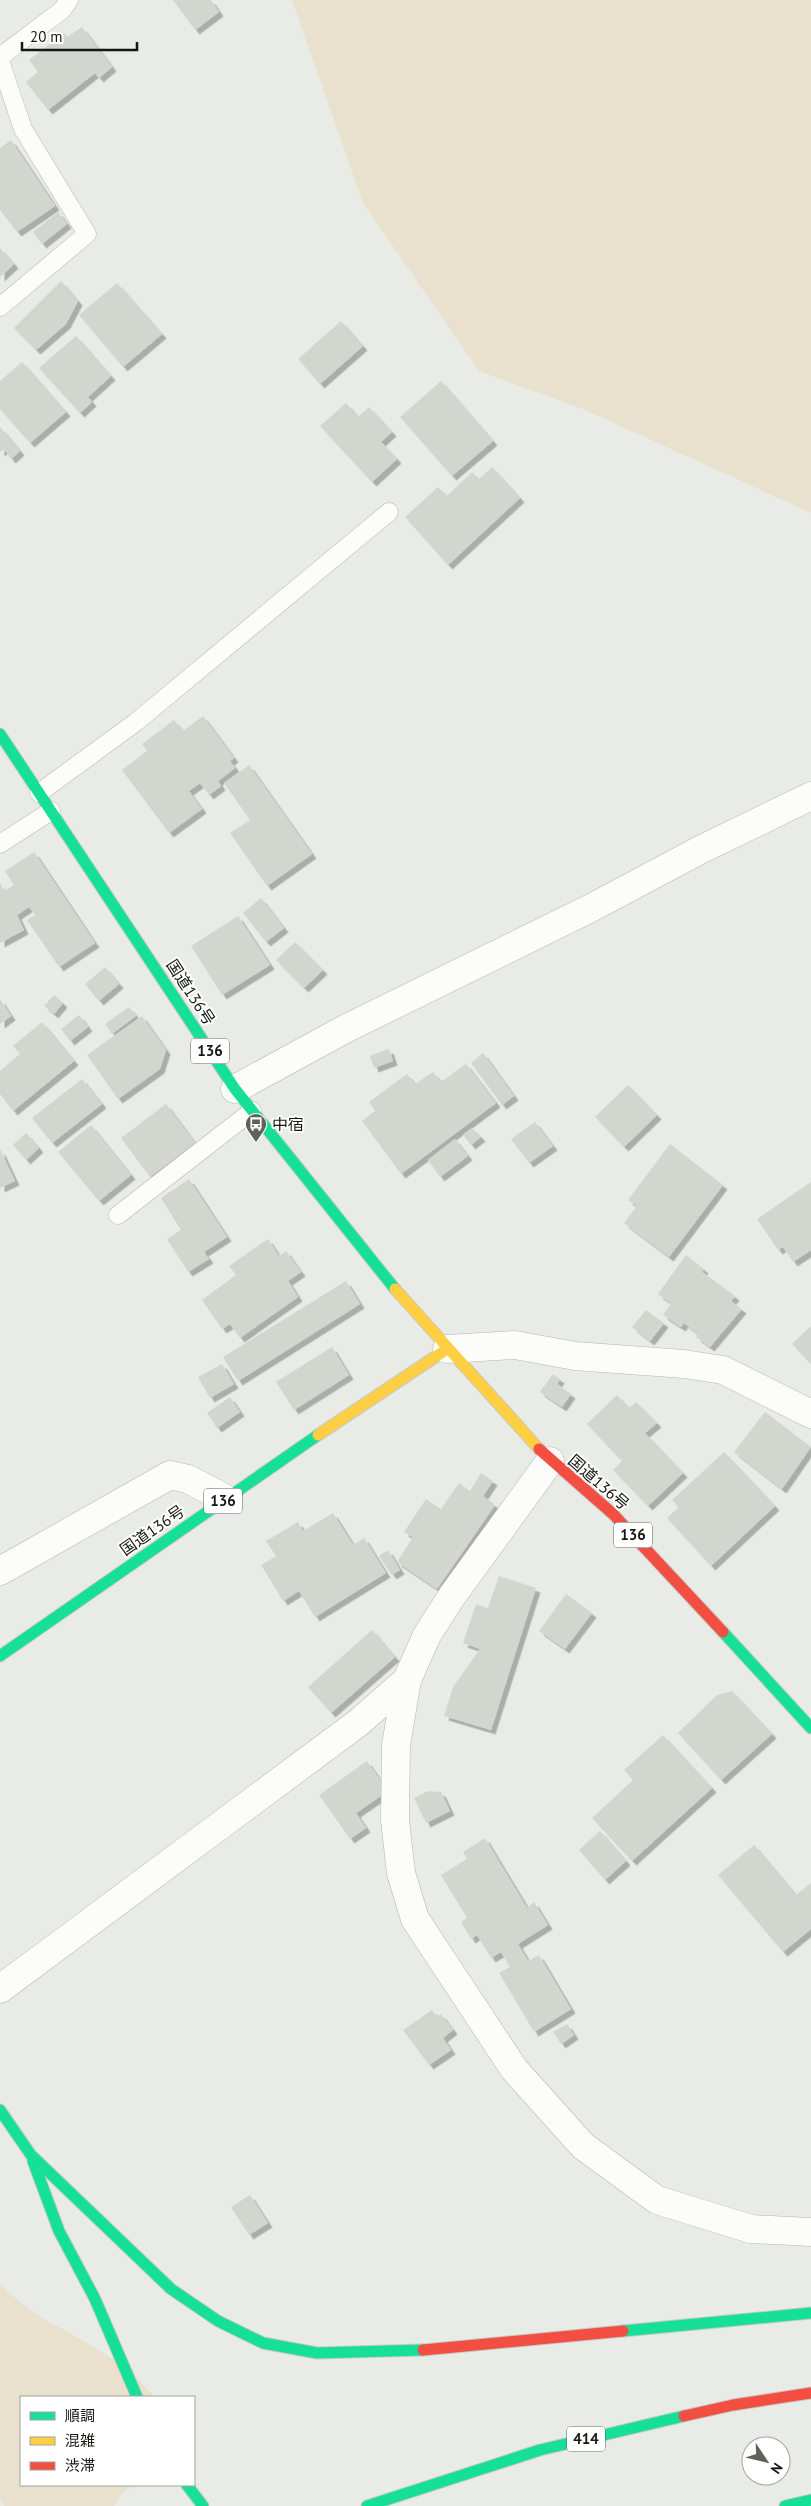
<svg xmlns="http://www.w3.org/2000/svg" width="811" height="2506" font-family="'PT Sans','Noto Sans JP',sans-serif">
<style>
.green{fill:#eae0ce}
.building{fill:#d3d5cf;filter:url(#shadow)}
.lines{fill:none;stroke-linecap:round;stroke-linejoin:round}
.lane-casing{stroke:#b3b6b0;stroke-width:19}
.street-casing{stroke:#b3b6b0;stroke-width:29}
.fast-casing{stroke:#c8c9c7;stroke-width:13}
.slow-casing{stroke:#c8c9c7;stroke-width:13}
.jam-casing{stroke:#c8c9c7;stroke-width:13}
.lane{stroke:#fcfcfb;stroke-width:18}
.street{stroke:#fcfcfb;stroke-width:28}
.fast{stroke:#16e098;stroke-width:11}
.slow{stroke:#ffcf43;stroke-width:11}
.jam{stroke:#f24e42;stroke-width:11}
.labels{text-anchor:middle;stroke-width:4;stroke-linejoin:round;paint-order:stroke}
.shield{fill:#fff;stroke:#5a5d59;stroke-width:1}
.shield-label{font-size:15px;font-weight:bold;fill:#141712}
.street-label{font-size:16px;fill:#141712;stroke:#fff}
.poi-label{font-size:16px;fill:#141712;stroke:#fff;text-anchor:start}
</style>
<defs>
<filter id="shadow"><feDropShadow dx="4.5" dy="4.5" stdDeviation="0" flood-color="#0004"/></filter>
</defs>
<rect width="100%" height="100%" fill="#e9ece6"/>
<g class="green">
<polygon points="292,0 811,0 811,513 585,410 479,371 363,203"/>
<path d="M0 2284C9 2292 19 2302 29 2309 70 2336 124 2357 154 2397H21V2485H142L125 2490 114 2506H4L0 2498Z"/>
</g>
<g class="building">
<polygon points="173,0 211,0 219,12 195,30"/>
<polygon points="82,27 112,67 99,78 95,73 48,110 26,82 38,72 29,60 64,33 67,37"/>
<polygon points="11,140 55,206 17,232 0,210 0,148"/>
<polygon points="58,212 67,224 42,244 33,232"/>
<polygon points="0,248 14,264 0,277"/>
<polygon points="61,281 78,301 66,324 36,350 14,328"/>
<polygon points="117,283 162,334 123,367 79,315"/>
<polygon points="341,321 363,346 320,384 298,359"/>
<polygon points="76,336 111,376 88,397 92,402 80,413 39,368"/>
<polygon points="22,362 66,412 30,443 0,409 0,381"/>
<polygon points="441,381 493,441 452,476 400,417"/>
<polygon points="346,403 358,417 369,407 392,432 381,442 397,459 372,482 320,426"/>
<polygon points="0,427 20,451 11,459 4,449 0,452"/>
<polygon points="492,467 520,498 448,565 405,517 438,487 447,496 472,472 479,479"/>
<polygon points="203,716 234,758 230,761 235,768 218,781 221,786 209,795 200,783 189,791 202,809 169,833 122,770 147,751 142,744 174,720 183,731"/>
<polygon points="249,765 312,854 267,886 230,833 250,820 224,783"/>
<polygon points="34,852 95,943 59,967 27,920 35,915 29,907 17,915 24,930 0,943 0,883 4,891 14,885 5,871"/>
<polygon points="261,898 284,928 266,942 243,913"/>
<polygon points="238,916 270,965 222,995 191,946"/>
<polygon points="295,942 323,970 304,988 276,960"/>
<polygon points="105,967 119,984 99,1001 85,984"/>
<polygon points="54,995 63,1003 54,1014 44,1006"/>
<polygon points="0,999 11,1016 0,1024"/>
<polygon points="129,1007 136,1016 112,1034 105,1024"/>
<polygon points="79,1015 88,1027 70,1041 61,1029"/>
<polygon points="142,1016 166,1050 160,1069 118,1099 87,1055"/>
<polygon points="42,1022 74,1061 13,1111 0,1094 0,1071 20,1054 13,1046"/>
<polygon points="389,1049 393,1061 374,1068 370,1056"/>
<polygon points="483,1053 514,1096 502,1105 471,1063"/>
<polygon points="466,1064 496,1103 401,1174 362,1121 375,1111 369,1102 407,1074 415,1084 433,1072 441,1082"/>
<polygon points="82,1079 102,1104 52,1143 32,1118"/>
<polygon points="628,1085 657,1115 624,1147 595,1117"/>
<polygon points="166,1104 195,1143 150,1177 121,1138"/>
<polygon points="535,1122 553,1146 529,1163 511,1139"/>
<polygon points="91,1125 131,1175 99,1201 58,1152"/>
<polygon points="472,1128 481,1137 471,1145 463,1135"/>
<polygon points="26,1133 39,1148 26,1160 13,1145"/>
<polygon points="455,1139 468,1156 440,1177 428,1160"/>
<polygon points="670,1144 723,1185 669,1257 624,1223 637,1206 628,1200"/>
<polygon points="0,1149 15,1181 0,1188"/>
<polygon points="189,1179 227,1237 204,1252 209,1259 188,1272 167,1239 181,1230 161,1198"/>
<polygon points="811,1182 811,1250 793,1262 783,1247 778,1250 757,1219"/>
<polygon points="268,1239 279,1256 286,1251 301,1272 288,1281 298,1297 240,1338 230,1324 222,1329 202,1300 236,1275 229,1266"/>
<polygon points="686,1255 704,1269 702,1272 735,1296 731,1301 742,1309 710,1347 696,1337 698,1334 684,1323 681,1327 663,1315 671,1303 658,1294"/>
<polygon points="346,1281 360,1304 238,1381 223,1357"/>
<polygon points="646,1310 664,1323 650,1341 632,1327"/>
<polygon points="811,1326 811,1364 792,1344"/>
<polygon points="332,1347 349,1375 294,1410 276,1382"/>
<polygon points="222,1364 234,1384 210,1398 198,1377"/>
<polygon points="553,1374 560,1379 557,1384 571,1394 562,1407 540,1392"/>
<polygon points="617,1395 629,1408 636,1402 657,1423 645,1433 683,1473 648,1506 613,1470 622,1461 587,1424"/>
<polygon points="230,1397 240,1412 217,1428 207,1413"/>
<polygon points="765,1412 811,1447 782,1489 734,1452"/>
<polygon points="724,1452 775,1506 711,1566 667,1518 679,1507 672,1500"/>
<polygon points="481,1473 493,1481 483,1496 495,1505 437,1589 397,1562 413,1537 404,1532 426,1499 441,1509 459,1483 470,1491"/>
<polygon points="333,1513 353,1545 364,1538 386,1573 315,1617 299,1591 283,1601 261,1565 276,1556 266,1541 298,1522 303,1531"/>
<polygon points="388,1550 400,1570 392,1575 379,1556"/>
<polygon points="499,1576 536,1588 491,1730 444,1716 453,1687 480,1649 463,1643 476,1604 488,1608"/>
<polygon points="566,1594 592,1613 565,1649 539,1631"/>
<polygon points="372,1630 395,1657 331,1713 308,1687"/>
<polygon points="732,1691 772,1734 721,1780 678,1733 717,1695"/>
<polygon points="663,1735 712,1788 632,1861 592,1818 633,1780 624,1770"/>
<polygon points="367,1761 388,1791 356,1813 366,1828 350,1839 319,1795"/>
<polygon points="428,1791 441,1792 450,1811 426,1823 414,1798"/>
<polygon points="600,1831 626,1861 605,1880 579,1850"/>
<polygon points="485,1838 527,1908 534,1902 548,1925 518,1944 528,1961 539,1955 571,2009 534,2032 499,1973 510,1967 501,1952 491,1958 477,1935 471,1939 461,1922 467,1918 441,1875 467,1859 463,1852"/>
<polygon points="754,1845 796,1895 811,1883 811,1929 783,1952 718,1875"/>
<polygon points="432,2010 437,2017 441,2014 453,2030 443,2038 451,2050 429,2065 403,2030"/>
<polygon points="567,2024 574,2035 561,2044 553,2032"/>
<polygon points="250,2195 268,2223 249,2235 231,2207"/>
</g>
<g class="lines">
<g class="lane-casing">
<g id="lane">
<polyline points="0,57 62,10 69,0"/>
<polyline points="0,61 23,129 87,234 0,307"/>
<polyline points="39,793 136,722 389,512"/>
<polyline points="0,844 51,811"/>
<polyline points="118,1215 252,1111"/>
</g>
</g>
<g class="street-casing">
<g id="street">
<polyline points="235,1089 345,1029 591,908 700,850 811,796"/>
<polyline points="447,1349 515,1345 575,1356 684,1364 723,1370 811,1414"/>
<polyline points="0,1571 170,1475 188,1479 226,1499"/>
<polyline points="407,1680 396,1745 395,1820 401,1873 415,1919 514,2069 583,2146 657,2200 751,2229 811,2232"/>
<polyline points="0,1989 358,1723 407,1680 427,1635 452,1596 550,1461"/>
</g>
</g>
<g class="fast-casing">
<g id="fast">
<polyline points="0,734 235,1089 395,1289"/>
<polyline points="723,1632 811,1728"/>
<polyline points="0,1656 318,1435"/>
<polyline points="0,2110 31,2155 171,2289 218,2321 263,2343 317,2353 423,2350"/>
<polyline points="33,2161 59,2231 95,2299 137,2397"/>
<polyline points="623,2331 811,2313"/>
<polyline points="187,2485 203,2506"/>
<polyline points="367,2506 540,2450 684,2416"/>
<polyline points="785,2506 811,2500"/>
</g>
</g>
<g class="slow-casing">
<g id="slow">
<polyline points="395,1289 539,1449"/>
<polyline points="318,1435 447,1349"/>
</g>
</g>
<g class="jam-casing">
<g id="jam">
<polyline points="539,1449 613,1514 723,1632"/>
<polyline points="423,2350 623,2331"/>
<polyline points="684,2416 733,2405 811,2393"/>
</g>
</g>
<use href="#lane" class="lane"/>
<use href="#street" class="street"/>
<use href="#fast" class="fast"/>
<use href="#slow" class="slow"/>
<use href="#jam" class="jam"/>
</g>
<defs>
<g id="bus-pin" transform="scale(1.125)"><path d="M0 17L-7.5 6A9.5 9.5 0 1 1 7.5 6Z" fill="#5f625c" stroke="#fff"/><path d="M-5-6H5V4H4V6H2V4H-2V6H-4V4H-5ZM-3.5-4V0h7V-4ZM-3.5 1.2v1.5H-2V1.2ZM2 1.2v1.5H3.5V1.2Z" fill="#fff"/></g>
</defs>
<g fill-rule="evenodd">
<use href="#bus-pin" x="256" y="1124"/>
</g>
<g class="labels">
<g class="shield">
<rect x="191" y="1038.5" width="38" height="25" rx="4"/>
<rect x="204" y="1488.5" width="38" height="25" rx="4"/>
<rect x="614" y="1522.5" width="38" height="25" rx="4"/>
<rect x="567" y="2426.5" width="38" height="25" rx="4"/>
</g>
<g class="shield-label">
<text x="210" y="1056">136</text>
<text x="223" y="1506">136</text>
<text x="633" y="1540">136</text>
<text x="586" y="2444">414</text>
</g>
<g class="street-label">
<text transform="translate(191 992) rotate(57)" y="6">国道136号</text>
<text transform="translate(599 1482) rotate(41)" y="6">国道136号</text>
<text transform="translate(152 1530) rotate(-35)" y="6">国道136号</text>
</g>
<g class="poi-label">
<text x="272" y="1130">中宿</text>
</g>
</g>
<rect x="20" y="2396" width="175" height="90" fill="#ffffff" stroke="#a1a2a0"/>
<rect x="30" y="2412" width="25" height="8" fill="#16e098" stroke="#a1a2a0"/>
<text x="65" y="2421" font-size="15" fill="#141712">順調</text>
<rect x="30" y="2437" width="25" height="8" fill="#ffcf43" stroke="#a1a2a0"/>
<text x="65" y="2446" font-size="15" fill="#141712">混雑</text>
<rect x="30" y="2462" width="25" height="8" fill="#f24e42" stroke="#a1a2a0"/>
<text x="65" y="2471" font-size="15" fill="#141712">渋滞</text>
<g transform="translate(766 2461) rotate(125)"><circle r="24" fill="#ffffff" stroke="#a1a2a0"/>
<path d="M0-4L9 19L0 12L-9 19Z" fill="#5f625c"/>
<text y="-8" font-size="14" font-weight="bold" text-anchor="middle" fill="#141712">N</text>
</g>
<path d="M22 42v8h115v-8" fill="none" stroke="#141712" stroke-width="2.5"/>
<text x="30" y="42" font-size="15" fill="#141712" stroke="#ffffff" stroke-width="4" paint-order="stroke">20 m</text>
</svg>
